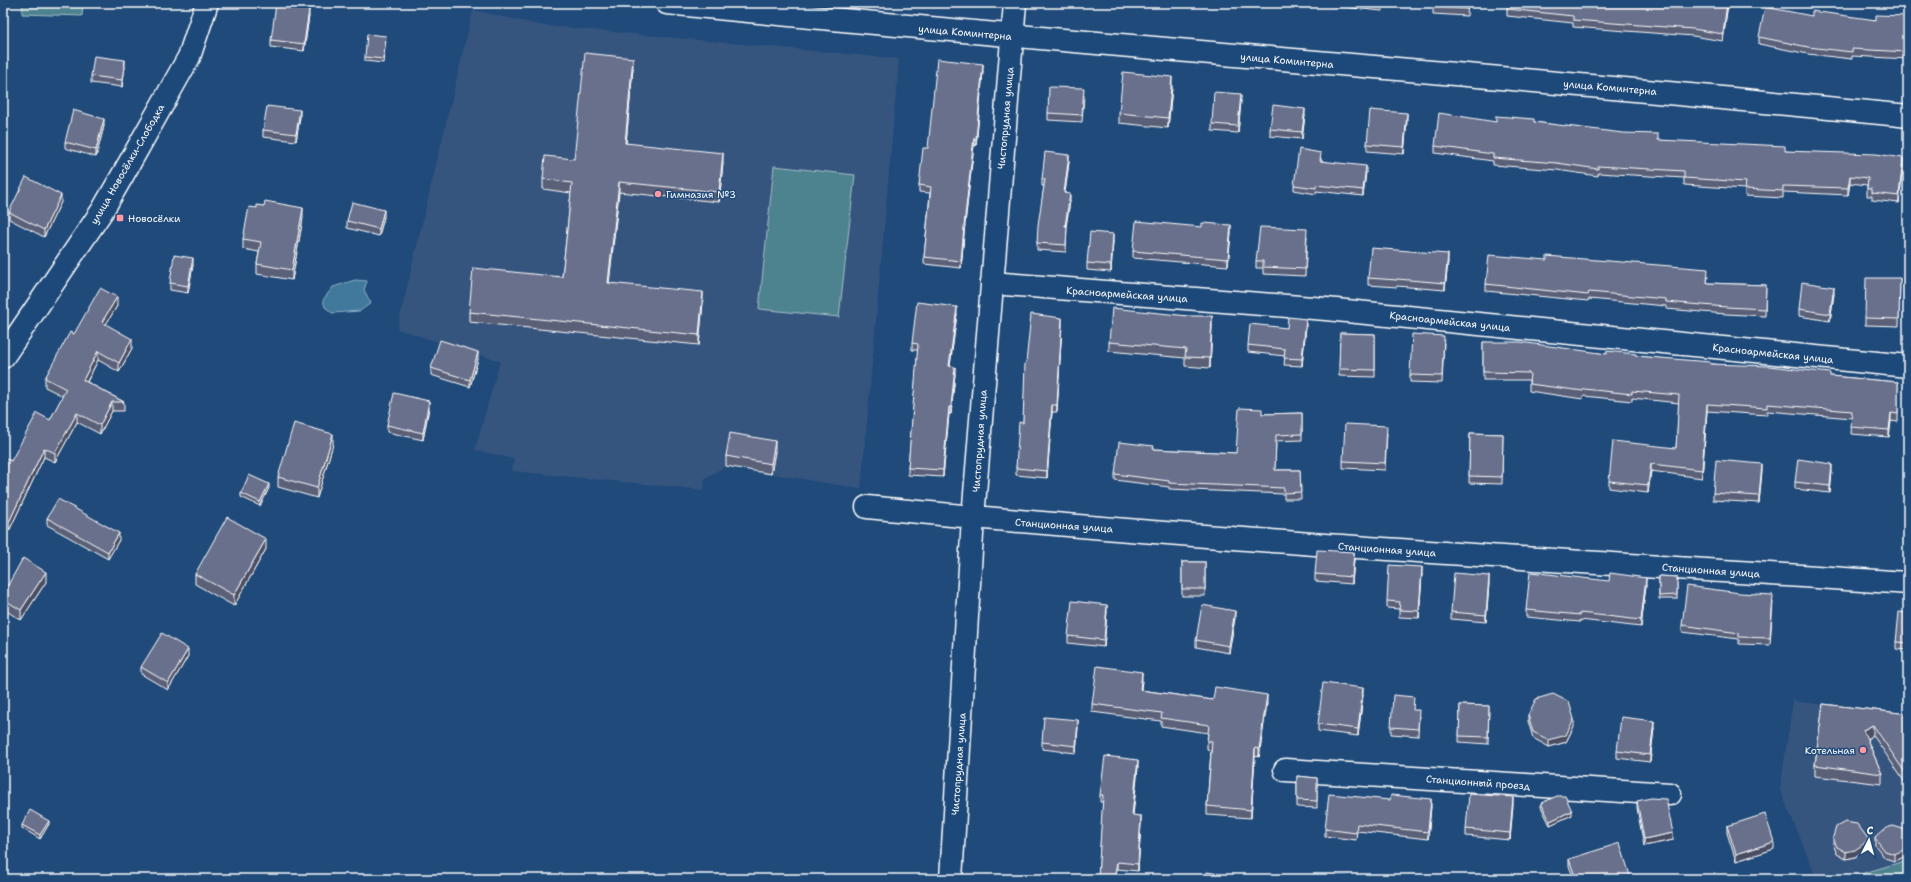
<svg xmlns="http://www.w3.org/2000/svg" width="1911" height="882" font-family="'Shantell Sans',sans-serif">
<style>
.built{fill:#35557f}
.green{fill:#4d828f;stroke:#a6c0c7}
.water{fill:#41799c;stroke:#8dafc4}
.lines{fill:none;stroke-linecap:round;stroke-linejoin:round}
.street-casing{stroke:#fff;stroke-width:25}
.secondary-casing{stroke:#fff;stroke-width:25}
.street{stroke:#1f4a7a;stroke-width:22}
.secondary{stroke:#1f4a7a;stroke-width:22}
.wall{fill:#5a6078;stroke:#fff}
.shaded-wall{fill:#4a4e62;stroke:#fff}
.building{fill:#69708c;stroke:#fff}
.poi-dot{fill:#ff9aa2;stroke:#1f4a7a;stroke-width:1.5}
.labels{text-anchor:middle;stroke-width:3;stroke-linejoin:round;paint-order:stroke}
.street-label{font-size:10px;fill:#fff;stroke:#1f4a7a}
.poi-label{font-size:10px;fill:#fff;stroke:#1f4a7a;text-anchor:start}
</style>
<rect width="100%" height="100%" fill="#1f4a7a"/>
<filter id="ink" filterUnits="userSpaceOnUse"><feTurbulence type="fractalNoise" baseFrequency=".025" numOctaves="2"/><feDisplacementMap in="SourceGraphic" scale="8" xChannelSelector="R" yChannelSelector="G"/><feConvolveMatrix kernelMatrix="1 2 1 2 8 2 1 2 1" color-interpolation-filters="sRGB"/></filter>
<g filter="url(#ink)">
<g class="built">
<polygon points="473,10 539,25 899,59 861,489 726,466 705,478 704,490 512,471 514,459 475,450 500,361 397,329"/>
<polygon points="1793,701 1908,716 1908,860 1845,879 1817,879 1780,790"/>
</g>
<g class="green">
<polygon points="23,3 83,3 82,16 22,14"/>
<polygon points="774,166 855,175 839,317 759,309"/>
<polygon points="1908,860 1908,879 1844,879"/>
</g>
<polygon class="water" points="355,280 367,281 364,290 371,303 360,311 332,313 325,307 323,300 333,287"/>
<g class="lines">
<g class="street-casing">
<g id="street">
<path d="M667 3C1080 45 1495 74 1908 116"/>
<polyline points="992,283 1326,309 1908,366"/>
<path d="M867 507C1213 541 1561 560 1908 583"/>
<polyline points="1285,770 1670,794"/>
<polyline points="951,879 973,518 1015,3"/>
</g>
</g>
<g class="secondary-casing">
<polyline id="secondary" points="3,357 102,211 121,178 189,57 207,3"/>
</g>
<use href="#street" class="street"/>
<use href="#secondary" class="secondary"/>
</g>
<g class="wall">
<polygon points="1304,3 1383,3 1382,11"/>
<polygon points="1433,3 1468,3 1467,16 1433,14"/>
<polygon points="1728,3 1723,41 1693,36 1573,27 1573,23 1507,16 1507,9"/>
<polygon points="309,16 304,51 271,47 271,40"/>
<polygon points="1812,16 1876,20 1908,16 1908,59 1852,56 1852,59 1808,54 1759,44 1759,37"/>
<polygon points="386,40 383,63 365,61 365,57"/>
<polygon points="125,67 122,87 91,83 91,76"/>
<polygon points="633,68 626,143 723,163 719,202 619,192 609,283 703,302 699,345 469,322 469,312 562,277 571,193 543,189 543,179 574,159"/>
<polygon points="983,71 976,146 974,145 965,223 961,268 924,264 924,257 930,193 919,192 919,185 928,148"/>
<polygon points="1172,87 1168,128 1119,123 1119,113"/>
<polygon points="1084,95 1082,122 1048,120 1048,113"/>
<polygon points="1241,101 1238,133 1212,131 1212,124"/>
<polygon points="1305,115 1302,139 1270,136 1270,129"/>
<polygon points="300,117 296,141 263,137 263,130"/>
<polygon points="1407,120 1404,154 1367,151 1367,144"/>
<polygon points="1496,122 1534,122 1658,140 1785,151 1903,165 1899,203 1872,200 1872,196 1867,196 1867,185 1850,183 1848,195 1783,192 1783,198 1745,196 1745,189 1684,185 1684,178 1598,173 1598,176 1557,170 1493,165 1493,161 1435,153 1435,146"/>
<polygon points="104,126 96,157 65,148 65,142"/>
<polygon points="1321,158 1321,161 1366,172 1363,196 1316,191 1316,194 1294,190 1294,185"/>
<polygon points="1069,162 1065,193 1070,201 1066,226 1067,226 1066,252 1037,250 1037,243 1044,186 1042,186 1042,179"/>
<polygon points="61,202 44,237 9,219 9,212"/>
<polygon points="264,206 303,218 292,280 257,274 257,264 259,252 243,249 243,239 257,208"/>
<polygon points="384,217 379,236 347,228 347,221"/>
<polygon points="1231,232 1228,266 1133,258 1133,251"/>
<polygon points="1307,236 1305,276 1263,274 1263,268 1256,268 1256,261"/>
<polygon points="1113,241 1111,272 1087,270 1087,263"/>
<polygon points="1448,261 1445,290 1397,286 1397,287 1368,285 1368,278"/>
<polygon points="193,265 188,293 170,290 170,283"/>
<polygon points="1708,276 1707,283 1766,285 1765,316 1726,314 1666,309 1666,306 1589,299 1588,301 1486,291 1486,284"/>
<polygon points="1900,278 1899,326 1865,325 1865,318"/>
<polygon points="1834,294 1830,321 1799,316 1799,309"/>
<polygon points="117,306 106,324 132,348 119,372 98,360 87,382 124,402 124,411 112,411 100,434 77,422 55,462 44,457 9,531 3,528 3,457 11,461 50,420 63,396 45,387 45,378 74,334"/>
<polygon points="957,314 950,366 955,374 951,414 949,414 943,477 908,475 908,468 918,350 912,350 912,343"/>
<polygon points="1062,324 1057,412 1052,412 1047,478 1016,475 1016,468 1023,423 1026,363"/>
<polygon points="1212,325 1210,368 1185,366 1185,358 1109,351 1109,342"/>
<polygon points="1306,326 1302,366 1284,365 1285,356 1248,352 1248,345 1287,328"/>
<polygon points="1340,333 1375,334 1375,377 1339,376"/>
<polygon points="1483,342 1607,354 1636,356 1830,376 1898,382 1898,422 1891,421 1889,437 1851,434 1852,418 1767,411 1767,415 1707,411 1702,478 1651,471 1648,493 1609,488 1609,481 1676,448 1679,403 1632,398 1632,401 1584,396 1583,399 1529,391 1529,380 1483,380"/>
<polygon points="1444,343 1442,383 1410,382 1410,375"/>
<polygon points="478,359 470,387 431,375 431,368"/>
<polygon points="429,408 423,440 387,432 387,425"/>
<polygon points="1302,413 1302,440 1276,441 1275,470 1300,470 1301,499 1284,499 1284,494 1169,489 1169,487 1115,480 1115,474 1154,449 1236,453 1262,414"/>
<polygon points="1387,433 1385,470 1343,468 1343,461"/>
<polygon points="1470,433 1503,434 1502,484 1469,483"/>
<polygon points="333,444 317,498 278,487 278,477"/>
<polygon points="775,451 771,474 726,466 726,456"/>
<polygon points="1762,470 1759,503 1713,500 1713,493"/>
<polygon points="1832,471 1830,493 1795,489 1795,482"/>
<polygon points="269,488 260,506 241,497 241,493"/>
<polygon points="47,518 119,540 108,559 47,525"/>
<polygon points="266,549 234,606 195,584 195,574"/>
<polygon points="1354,559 1352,584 1315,581 1315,574"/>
<rect x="1182" y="562" width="23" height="34"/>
<polygon points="1422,574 1419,618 1399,617 1399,609 1387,608 1387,601"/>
<polygon points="1659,576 1677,577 1677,599 1659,599"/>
<polygon points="46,582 21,620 3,609 3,594"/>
<polygon points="1489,583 1486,622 1451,619 1451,612"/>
<polygon points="1646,585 1641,627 1580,620 1580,622 1526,617 1526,610"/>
<polygon points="1773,602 1770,645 1739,644 1739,639 1682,632 1682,625"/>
<polygon points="1107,611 1104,647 1068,643 1068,636"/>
<polygon points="1908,613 1908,650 1896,649 1896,642"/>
<polygon points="1235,618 1229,653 1196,647 1196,640"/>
<polygon points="188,656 168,690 141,674 141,667"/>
<polygon points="1142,680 1141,690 1213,700 1267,703 1259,757 1255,756 1251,818 1207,815 1207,806 1211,750 1207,749 1207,741 1208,733 1161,726 1161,721 1092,712 1092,704"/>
<polygon points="1363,695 1358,736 1318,731 1318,724"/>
<polygon points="1823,704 1908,714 1908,787 1873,735 1867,739 1882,774 1882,784 1815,776 1815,765"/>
<polygon points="1460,705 1489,706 1488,744 1459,742"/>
<polygon points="1414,710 1419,717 1418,736 1391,734 1391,727"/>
<polygon points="1528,715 1574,726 1566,742 1549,747 1533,738 1528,721"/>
<polygon points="1078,727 1076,753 1042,749 1042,742"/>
<polygon points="1654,728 1650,762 1617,758 1617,751"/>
<polygon points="1138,767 1133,816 1141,823 1138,871 1117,869 1115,879 1098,879 1103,802 1100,802 1100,795"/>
<polygon points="1297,776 1317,778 1317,808 1297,807"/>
<polygon points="1390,800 1431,806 1428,839 1357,831 1356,840 1325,836 1325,829"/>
<polygon points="1637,801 1673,840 1644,846 1637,808"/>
<polygon points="1541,803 1572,815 1550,825 1541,807"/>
<polygon points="1513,804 1510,840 1466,836 1466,829"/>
<polygon points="49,824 40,839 22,828 22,825"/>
<polygon points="1727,826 1774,849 1736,861 1727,833"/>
<polygon points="1833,837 1869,847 1855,857 1846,859 1837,854 1833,844"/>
<polygon points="1875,838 1908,844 1906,853 1902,858 1894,861 1885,858 1875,845"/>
<polygon points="1569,859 1631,879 1574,879 1569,866"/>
</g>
<g class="shaded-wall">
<polygon points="1727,3 1728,3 1723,41 1723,34"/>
<polygon points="309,9 309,16 304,51 304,44"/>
<polygon points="633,58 633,68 625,153 625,143"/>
<polygon points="125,60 125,67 122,87 122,80"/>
<polygon points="983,64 983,71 976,146 976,139"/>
<polygon points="1172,77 1172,87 1168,128 1168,118"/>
<polygon points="1241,94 1241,101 1238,133 1238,126"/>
<polygon points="1305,109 1305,115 1302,139 1302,132"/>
<polygon points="300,110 300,117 296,141 296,134"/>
<polygon points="1407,113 1407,120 1404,154 1404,147"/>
<polygon points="104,119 104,126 96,157 96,150"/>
<polygon points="974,138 974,145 965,223 961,268 965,216"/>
<polygon points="723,153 723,163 719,202 719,192"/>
<polygon points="1069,155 1069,162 1064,200 1064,193"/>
<polygon points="1903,158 1903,165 1899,203 1899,196"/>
<polygon points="1366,166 1366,172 1363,196 1363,190"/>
<polygon points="1850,176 1850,183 1848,195 1848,188"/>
<polygon points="619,182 619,192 608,293 608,283"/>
<polygon points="1070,194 1070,201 1065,233 1065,226"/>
<polygon points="61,195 61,202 44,237 44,230"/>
<polygon points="303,208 303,218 292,280 292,270"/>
<polygon points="384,210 384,217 379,236 379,229"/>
<polygon points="1231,225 1231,232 1228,266 1228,259"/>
<polygon points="1113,234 1113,241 1111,272 1111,265"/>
<polygon points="1448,254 1448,261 1445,290 1445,283"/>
<polygon points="193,258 193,265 188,293 188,286"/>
<polygon points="1834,287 1834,294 1830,321 1830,314"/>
<polygon points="703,292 703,302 699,345 699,335"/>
<polygon points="117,297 117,306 102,331 102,322"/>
<polygon points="957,307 957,314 949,373 949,366"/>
<polygon points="1212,316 1212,325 1210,368 1210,358"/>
<polygon points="1062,318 1062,324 1057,412 1057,405"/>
<polygon points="1306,319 1306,326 1302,366 1302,359"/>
<polygon points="132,339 132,348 119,372 119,363"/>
<polygon points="98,351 98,360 83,389 83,380"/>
<polygon points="478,352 478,359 470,387 470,380"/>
<polygon points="955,367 955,374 951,414 951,407"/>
<polygon points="429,401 429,408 423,440 423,433"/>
<polygon points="112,402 112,411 100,434 100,425"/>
<polygon points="1707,404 1707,411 1702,478 1702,470"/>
<polygon points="1052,405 1052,412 1047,478 1047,471"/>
<polygon points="949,407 949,414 943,477 943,470"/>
<polygon points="77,413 77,422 55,462 55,453"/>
<polygon points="1891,413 1891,421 1889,437 1889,430"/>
<polygon points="333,434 333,444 317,498 317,488"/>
<polygon points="775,441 775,451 771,474 771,464"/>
<polygon points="44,448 44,457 9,531 9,522"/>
<polygon points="1651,464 1651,471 1648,493 1648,485"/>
<polygon points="1762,464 1762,470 1759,503 1759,496"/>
<polygon points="1832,464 1832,471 1830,493 1830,486"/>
<polygon points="269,484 269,488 260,506 260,502"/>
<polygon points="119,533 119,540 108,559 108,552"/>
<polygon points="266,539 266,549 234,606 234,595"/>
<polygon points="1354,552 1354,559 1352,584 1352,577"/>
<polygon points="1422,567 1422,574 1419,618 1419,611"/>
<polygon points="46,572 46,582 21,620 21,610"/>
<polygon points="1489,576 1489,583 1486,622 1486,615"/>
<polygon points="1646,578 1646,585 1641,627 1641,620"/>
<polygon points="1107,605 1107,611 1104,647 1104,640"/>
<polygon points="1235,611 1235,618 1229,653 1229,646"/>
<polygon points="188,649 188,656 168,690 168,683"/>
<polygon points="1142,672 1142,680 1140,698 1140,690"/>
<polygon points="1363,688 1363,695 1358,736 1358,729"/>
<polygon points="1267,695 1267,703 1259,757 1259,749"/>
<polygon points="1574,719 1574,726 1566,742 1549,747 1549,740"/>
<polygon points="1078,720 1078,727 1076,753 1076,746"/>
<polygon points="1654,721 1654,728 1650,762 1650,755"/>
<polygon points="1873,725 1873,735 1863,741 1863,730"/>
<polygon points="1255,748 1255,756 1251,818 1251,810"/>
<polygon points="1138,760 1138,767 1132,822 1132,815"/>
<polygon points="1513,797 1513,804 1510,840 1510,833"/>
<polygon points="1431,799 1431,806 1428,839 1428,832"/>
<polygon points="1572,811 1572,815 1550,825 1550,821"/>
<polygon points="1141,816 1141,823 1138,871 1138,864"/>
<polygon points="49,821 49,824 40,839 40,835"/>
<polygon points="1673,833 1673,840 1644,846 1644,839"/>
<polygon points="1908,837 1906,853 1902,858 1894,861 1894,854"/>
<polygon points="1869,840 1869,847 1855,857 1846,859 1846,852"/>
<polygon points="1774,842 1774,849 1736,861 1736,854"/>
<polygon points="1117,862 1117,869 1115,879 1114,879"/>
</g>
<g class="building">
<polygon points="1433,3 1467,3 1467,9 1433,7"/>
<polygon points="1507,3 1727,3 1723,34 1693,29 1573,20 1573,16 1507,9"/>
<polygon points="276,4 309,9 304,44 271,40"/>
<polygon points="1765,7 1812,16 1812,11 1876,20 1876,15 1908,16 1908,52 1852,49 1852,52 1808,47 1759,37"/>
<polygon points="367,34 386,36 383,59 365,57"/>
<polygon points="585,53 633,58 625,143 723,153 719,192 619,182 608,283 703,292 699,335 469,312 473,268 562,277 572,183 543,179 545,156 574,159"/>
<polygon points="94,56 125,60 122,80 91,76"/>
<polygon points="937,59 983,64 976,139 974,138 965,216 961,261 924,257 931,187 919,185 923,148 928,148"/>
<polygon points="1123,72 1172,77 1168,118 1119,113"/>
<polygon points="1049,87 1084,88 1082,115 1048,113"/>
<polygon points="1214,92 1241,94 1238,126 1212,124"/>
<polygon points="1273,105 1305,109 1302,132 1270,129"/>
<polygon points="267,106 300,110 296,134 263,130"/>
<polygon points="73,110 104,119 96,150 65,142"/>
<polygon points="1370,110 1407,113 1404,147 1367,144"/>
<polygon points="1439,113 1496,122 1496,116 1534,119 1534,122 1623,133 1658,134 1658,140 1785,146 1785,151 1876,154 1903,158 1899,196 1872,193 1872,189 1867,189 1868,178 1850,176 1848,188 1783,186 1783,191 1745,189 1746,182 1684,178 1684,171 1598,166 1598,169 1557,163 1493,158 1493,154 1435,146"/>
<polygon points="1299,149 1321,153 1320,161 1366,166 1363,190 1316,185 1316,188 1294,185"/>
<polygon points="1045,152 1069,155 1064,193 1070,194 1065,226 1067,226 1066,245 1037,243 1038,225 1045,179 1042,179"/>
<polygon points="26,177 61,195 44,230 9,212"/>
<polygon points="265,201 303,208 292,270 257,264 261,242 243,239 249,207 257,208 257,205 264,206"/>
<polygon points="352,202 384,210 379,229 347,221"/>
<polygon points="1136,221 1202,227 1202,223 1231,225 1228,259 1133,251"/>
<polygon points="1260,227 1307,229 1305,269 1263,267 1263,261 1256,261"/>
<polygon points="1090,232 1113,234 1111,265 1087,263"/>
<polygon points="1371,248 1448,254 1445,283 1397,279 1397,280 1368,278"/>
<polygon points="174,255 193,258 188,286 170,283"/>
<polygon points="1489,255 1547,260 1547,256 1708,269 1707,283 1766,285 1765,309 1726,307 1666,302 1666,299 1589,292 1588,295 1486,284"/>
<polygon points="1866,278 1900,278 1899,319 1865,318"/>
<polygon points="1802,282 1834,287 1830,314 1799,309"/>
<polygon points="100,288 117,297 102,322 132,339 119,363 98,351 83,380 124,402 112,402 100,425 77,413 55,453 44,448 9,522 3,519 3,457 11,461 37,413 50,420 66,389 45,378 70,332 74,334"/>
<polygon points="917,302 957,307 949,366 955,367 951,407 949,407 943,470 908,468 918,344 912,343"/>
<polygon points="1112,308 1188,316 1212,316 1210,358 1185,357 1186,349 1109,342"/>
<polygon points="1031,314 1062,318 1057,405 1052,405 1047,471 1016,468 1019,422 1023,423 1025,363 1026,363"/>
<polygon points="1288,317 1306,319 1302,359 1284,358 1285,349 1248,345 1250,324 1287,328"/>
<polygon points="1340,333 1375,334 1375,370 1339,369"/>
<polygon points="1412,334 1444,336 1442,376 1410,375"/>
<polygon points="440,340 478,352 470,380 431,368"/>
<polygon points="1483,342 1520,342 1607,354 1607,351 1636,354 1636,356 1710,362 1710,364 1769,366 1830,373 1830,376 1898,382 1898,414 1891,413 1889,430 1851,427 1852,411 1767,404 1767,408 1707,404 1702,470 1651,464 1648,485 1609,481 1613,441 1676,448 1679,395 1632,391 1632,394 1584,389 1583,391 1529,384 1530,373 1483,372"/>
<polygon points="394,393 429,401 423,433 387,425"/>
<polygon points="1239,408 1262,409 1262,414 1302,413 1302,434 1276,435 1275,470 1300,470 1301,492 1284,493 1284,488 1169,483 1169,481 1115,474 1119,442 1154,446 1153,449 1236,453"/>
<polygon points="294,423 333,434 317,488 278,477"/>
<polygon points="1345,424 1387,426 1385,463 1343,461"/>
<polygon points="730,433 775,441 771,464 726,456"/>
<polygon points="1470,433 1503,434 1502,477 1469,476"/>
<polygon points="1798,459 1832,464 1830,486 1795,482"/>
<polygon points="1716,460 1762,464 1759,496 1713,493"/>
<polygon points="249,475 269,484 260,502 241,493"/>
<polygon points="58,499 119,533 108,552 47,518"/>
<polygon points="227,517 266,539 234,595 195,574"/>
<polygon points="1317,550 1354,552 1352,577 1315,574"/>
<polygon points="23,558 46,572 21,610 3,599 3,594"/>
<rect x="1182" y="562" width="23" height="27"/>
<polygon points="1389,565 1422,567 1419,611 1399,610 1400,602 1387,601"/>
<polygon points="1530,572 1609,581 1610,573 1646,578 1641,620 1580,613 1580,615 1526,610"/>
<polygon points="1454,573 1489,576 1486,615 1451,612"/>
<polygon points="1659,576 1677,577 1677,595 1659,596"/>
<polygon points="1687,586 1740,593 1773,595 1770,638 1739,637 1739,633 1682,625"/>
<polygon points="1072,601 1107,605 1104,640 1068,636"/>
<polygon points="1202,605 1235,611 1229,646 1196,640"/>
<polygon points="1899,612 1908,613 1908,643 1896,642"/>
<polygon points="162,633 188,649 168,683 141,667"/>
<polygon points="1097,666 1142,672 1140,690 1213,700 1215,687 1267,695 1259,749 1255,748 1251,810 1207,806 1212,741 1207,741 1209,725 1161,718 1162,713 1092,704"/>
<polygon points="1323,683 1363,688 1358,729 1318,724"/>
<polygon points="1553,694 1569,702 1574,719 1566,735 1549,740 1533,732 1528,715 1536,699"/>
<polygon points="1393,695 1414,697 1413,710 1419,710 1418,729 1391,727"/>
<polygon points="1823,704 1908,714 1908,777 1873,725 1863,730 1882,774 1815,765"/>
<polygon points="1460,705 1489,706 1488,737 1459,736"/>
<polygon points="1044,717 1078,720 1076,746 1042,742"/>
<polygon points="1621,717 1654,721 1650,755 1617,751"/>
<polygon points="1105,756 1138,760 1132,815 1141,816 1138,864 1117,862 1114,879 1098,879 1103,795 1100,795"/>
<polygon points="1297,776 1317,778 1317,801 1297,800"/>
<polygon points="1329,794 1390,800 1391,795 1431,799 1428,832 1357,824 1356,833 1325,829"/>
<polygon points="1469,794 1513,797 1510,833 1466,829"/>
<polygon points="1557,796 1565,796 1572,811 1550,821 1541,803"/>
<polygon points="1651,798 1666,799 1673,833 1644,839 1637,801"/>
<polygon points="30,810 49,821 40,835 22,825"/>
<polygon points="1765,814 1774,842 1736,854 1727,826"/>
<polygon points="1845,822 1857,824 1869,840 1855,850 1846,852 1837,847 1833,837 1836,827"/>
<polygon points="1893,826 1903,829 1908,837 1906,847 1902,851 1894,854 1885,851 1875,838 1886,828"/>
<polygon points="1620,843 1631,879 1576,879 1569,859"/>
<polygon points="1207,872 1247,879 1205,879"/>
<polygon points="1311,875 1349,877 1349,879 1310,879"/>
</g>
</g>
<g class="poi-dot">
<circle cx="658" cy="194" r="4"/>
<rect x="116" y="214" width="8" height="8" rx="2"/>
<circle cx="1863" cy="750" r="4"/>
</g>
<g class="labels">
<g class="street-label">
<text transform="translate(965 32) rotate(5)" y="4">улица Коминтерна</text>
<text transform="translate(1287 60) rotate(5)" y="4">улица Коминтерна</text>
<text transform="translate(1610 87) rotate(5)" y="4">улица Коминтерна</text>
<text transform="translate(1005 118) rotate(-85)" y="4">Чистопрудная улица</text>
<text transform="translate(127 164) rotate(-60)" y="4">улица Новосёлки-Слободка</text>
<text transform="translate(1127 294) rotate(4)" y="4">Красноармейская улица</text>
<text transform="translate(1450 321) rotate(6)" y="4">Красноармейская улица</text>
<text transform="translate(1773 353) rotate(6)" y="4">Красноармейская улица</text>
<text transform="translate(979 441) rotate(-86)" y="4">Чистопрудная улица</text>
<text transform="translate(1064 525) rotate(4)" y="4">Станционная улица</text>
<text transform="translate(1387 549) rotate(4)" y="4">Станционная улица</text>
<text transform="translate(1711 570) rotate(4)" y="4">Станционная улица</text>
<text transform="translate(958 764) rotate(-86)" y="4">Чистопрудная улица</text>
<text transform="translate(1478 782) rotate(4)" y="4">Станционный проезд</text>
</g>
<g class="poi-label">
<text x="666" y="198">Гимназия №3</text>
<text x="128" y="222">Новосёлки</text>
<text x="1855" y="754" text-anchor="end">Котельная</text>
</g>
</g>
<rect width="1911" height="882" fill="none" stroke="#1f4a7a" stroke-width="16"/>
<rect x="8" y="8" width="1895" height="866" fill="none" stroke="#fff" stroke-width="1.5" filter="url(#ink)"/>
<g transform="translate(1869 840) rotate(6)" stroke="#1f4a7a" stroke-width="3" paint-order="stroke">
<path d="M0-3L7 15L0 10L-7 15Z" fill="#ffffff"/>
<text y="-6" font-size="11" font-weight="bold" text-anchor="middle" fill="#ffffff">С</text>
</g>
</svg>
